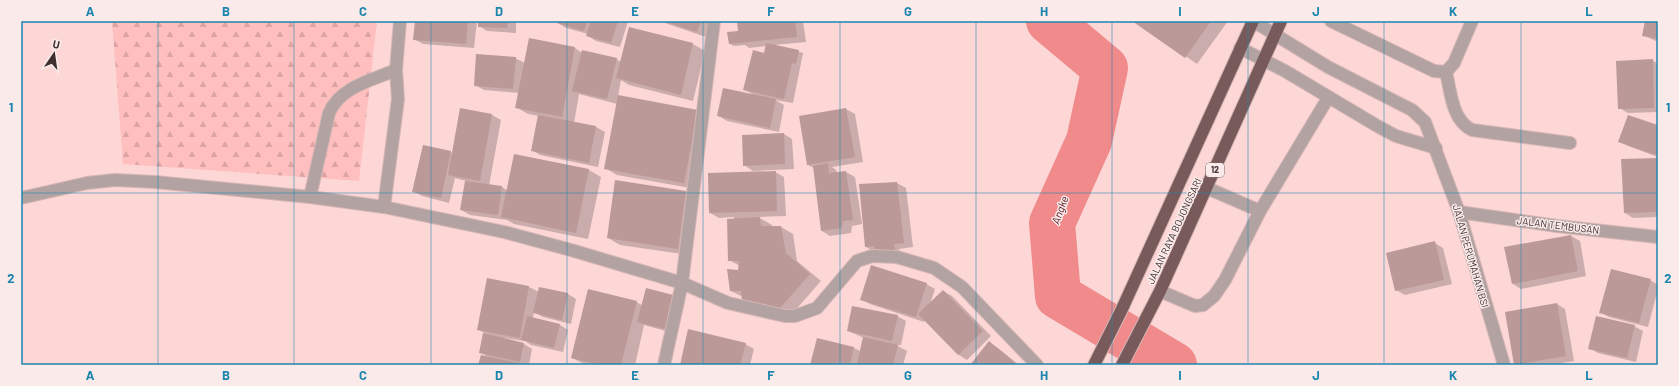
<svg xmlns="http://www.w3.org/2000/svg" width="1679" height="386" font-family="Barlow,sans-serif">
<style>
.forest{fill:url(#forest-firs)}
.shadow{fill:#0003}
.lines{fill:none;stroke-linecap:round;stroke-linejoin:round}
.river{stroke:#f08a8b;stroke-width:46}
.building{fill:#bb9998}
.minor-casing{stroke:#d6b6b5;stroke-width:14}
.highway-casing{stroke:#d6b6b5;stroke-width:14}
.minor{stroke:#b2a2a2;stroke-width:12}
.highway{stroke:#795a5a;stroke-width:12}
.grid{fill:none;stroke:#1c86ae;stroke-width:1;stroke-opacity:0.55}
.labels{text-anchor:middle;stroke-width:3;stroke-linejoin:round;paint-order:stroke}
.shield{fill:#faebea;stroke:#766868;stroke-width:1}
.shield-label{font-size:9px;font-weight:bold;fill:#3e3030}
.street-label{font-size:10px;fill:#3e3030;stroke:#faebea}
.water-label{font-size:11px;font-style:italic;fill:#521319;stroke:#faebea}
.neatline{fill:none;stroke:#1c86ae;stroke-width:1.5}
.grid-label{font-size:13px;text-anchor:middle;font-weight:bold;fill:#1c86ae}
</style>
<defs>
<pattern id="forest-firs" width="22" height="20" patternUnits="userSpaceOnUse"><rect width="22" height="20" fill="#ffbfbe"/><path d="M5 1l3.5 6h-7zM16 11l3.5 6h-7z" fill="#dca4a4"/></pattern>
</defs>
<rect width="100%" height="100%" fill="#fcd7d6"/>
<polygon class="forest" points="112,21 377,21 359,181 123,164"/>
<g class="shadow">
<polygon points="416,21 477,21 474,48 423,44 414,39"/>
<polygon points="479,21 516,21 516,33 487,31 479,26"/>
<polygon points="558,21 628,21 620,47 596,41 588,36 588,34 566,28 558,23"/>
<polygon points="659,21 711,21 706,37"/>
<polygon points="738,21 803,21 806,42 774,45 803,53 793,103 775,100 784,105 779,132 727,121 719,116 754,95 745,90 765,54 766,46 749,48 745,45 734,46 730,44 739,32"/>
<polygon points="1134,21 1228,21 1197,64"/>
<polygon points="1646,21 1658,21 1658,42 1643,35"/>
<polygon points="629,28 693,44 705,51 693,101 629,85 621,80 618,96 697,111 709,118 696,189 617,175 605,168 617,104 579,94 574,123 596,127 605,132 598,167 540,155 532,150 539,116 528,114 516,107 519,93 484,90 475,85 515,58 525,63 530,39 575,48 582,53 616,59 621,62"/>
<polygon points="1652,60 1658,64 1658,112 1628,113 1619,108"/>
<polygon points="846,109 855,114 863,162 832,167 836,170 837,173 846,172 855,177 862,224 852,226 851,233 830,236 822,231 814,168 808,165"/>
<polygon points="492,115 501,120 489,186 502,187 508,191 515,155 589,170 601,177 588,239 514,224 507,220 470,215 461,210 466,181 455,178 449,203 422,196 413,191 424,146 453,153"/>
<polygon points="1658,126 1658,157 1628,146 1620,141"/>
<polygon points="784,134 792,139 794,169 753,171 744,165"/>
<polygon points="1658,159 1658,217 1633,218 1625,213"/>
<polygon points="775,172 784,177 786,216 758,217 772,225 772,227 781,227 793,234 797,261 821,281 792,314 743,300 743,297 731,291 740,266 729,260 734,217 719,218 710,213"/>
<polygon points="616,181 686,192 698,198 689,255 620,245 608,238"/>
<polygon points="897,183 906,188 913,247 899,249 900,255 875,252 866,247"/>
<polygon points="1571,236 1580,241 1586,276 1521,289 1513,284"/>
<polygon points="1435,243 1443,248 1452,284 1405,295 1396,290"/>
<polygon points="488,279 529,287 539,292 568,294 576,299 571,324 543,317 534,312 533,318 560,325 568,330 563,352 531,345 525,341 505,338 504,339 524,344 532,349 529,365 479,365 488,357 480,352 488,335 479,330"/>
<polygon points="1650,280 1658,285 1658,289 1648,327 1609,317 1600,312"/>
<polygon points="926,284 935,289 930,304 943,291 952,296 991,336 967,360 959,355 925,320 924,322 870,304 861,299"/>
<polygon points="676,297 685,302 677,334 644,325 635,365 586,365 572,358 636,302 642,305"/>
<polygon points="1557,304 1565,309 1574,361 1549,365 1515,364"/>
<polygon points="897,316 906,321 901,345 896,345 907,351 903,365 811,365 854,348 860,351 864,338 848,331"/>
<polygon points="1634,326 1643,331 1636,362 1598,353 1590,348"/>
<polygon points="990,343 998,348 1019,365 971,365"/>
<polygon points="745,344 754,349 750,365 681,365"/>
</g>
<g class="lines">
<polyline class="river" points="1049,21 1105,68 1089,141 1052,223 1058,296 1174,365"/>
</g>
<g class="building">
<polygon points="415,21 468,21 466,44 413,40"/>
<polygon points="478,21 508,21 507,28 478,27"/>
<polygon points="557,21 587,21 584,31 557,23"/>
<polygon points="591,21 618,21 611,43 586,36"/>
<polygon points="663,21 701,21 697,32"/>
<polygon points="737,21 795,21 797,37 729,44 727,32 738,31"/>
<polygon points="1132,21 1211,21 1185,58"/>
<polygon points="1645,21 1658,21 1658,39 1642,36"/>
<polygon points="629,27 693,43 681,95 616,78"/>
<polygon points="529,38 575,47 562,117 515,108"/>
<polygon points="766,43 799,50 796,64 792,63 784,99 743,90 753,50 764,53"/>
<polygon points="582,50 617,58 607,99 572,91"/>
<polygon points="476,54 516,57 513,89 474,86"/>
<polygon points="1653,59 1654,108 1618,109 1616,61"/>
<polygon points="723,88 776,99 770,128 717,116"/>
<polygon points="618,95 698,110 684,183 604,169"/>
<polygon points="460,108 492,114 480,181 448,175"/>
<polygon points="846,108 855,157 807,165 799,116"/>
<polygon points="538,115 596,126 589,163 531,151"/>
<polygon points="1628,115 1658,125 1658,148 1656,155 1618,142"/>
<polygon points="784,133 785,164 743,166 742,135"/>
<polygon points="423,145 451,151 441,198 412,192"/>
<polygon points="514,154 589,169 576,233 501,217"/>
<polygon points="1658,158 1658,212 1624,213 1621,159"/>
<polygon points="828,163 829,173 846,171 853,220 843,221 842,228 821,231 813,166"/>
<polygon points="776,171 777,211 709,213 708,173"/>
<polygon points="615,180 686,191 678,249 607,238"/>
<polygon points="465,181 502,186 498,215 460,210"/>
<polygon points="897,182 904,243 894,244 896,252 876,255 874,246 865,247 859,184"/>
<polygon points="760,217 761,226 781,226 786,253 810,274 780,308 742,301 741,291 730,291 727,269 738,270 739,261 728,261 727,219"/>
<polygon points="1571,235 1578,271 1512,284 1504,247"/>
<polygon points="1435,241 1444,280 1395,291 1386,253"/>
<polygon points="871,265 927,283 916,317 860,300"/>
<polygon points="1611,269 1651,279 1639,323 1599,313"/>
<polygon points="487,278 529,286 520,338 477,330"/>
<polygon points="539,287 568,293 562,320 533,313"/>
<polygon points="646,288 677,296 668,330 637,322"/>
<polygon points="588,289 637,301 621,365 600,365 571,358"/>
<polygon points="943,290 983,331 958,355 918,314"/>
<polygon points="1557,303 1566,356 1514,365 1505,312"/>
<polygon points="852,306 898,315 892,341 847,331"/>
<polygon points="527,316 560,324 554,348 521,340"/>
<polygon points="1596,316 1635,325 1627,358 1588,349"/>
<polygon points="688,329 746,343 740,365 680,365"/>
<polygon points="483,333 524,343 520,362 479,353"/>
<polygon points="863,337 898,345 893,365 857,364"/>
<polygon points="817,338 854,347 850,365 810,365"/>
<polygon points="989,341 1014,362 1012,365 970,365"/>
<polygon points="481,355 523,364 523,365 478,365"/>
</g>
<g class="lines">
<g class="minor-casing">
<g id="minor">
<polyline points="1253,21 1328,67 1412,110 1425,122 1459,212 1504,365"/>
<polyline points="1331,21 1434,71 1446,72 1454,63 1472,21"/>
<polyline points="1240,48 1285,71 1379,127 1396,136 1436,148"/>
<path d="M1446 72C1451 93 1452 120 1472 130L1570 143"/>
<polyline points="1207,188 1260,211"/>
<path d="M310 197 329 113C340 87 372 80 396 70"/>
<polyline points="21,198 87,183 115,180 155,182 310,197 384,207 504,232 571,250 682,283 728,303 785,316 795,316 817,308 857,261 872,256 897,257 934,268 962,287 1037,365"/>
<polyline points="384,207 398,99 396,70 400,21"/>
<polyline points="1459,212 1557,226 1658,237"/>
<polyline points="1160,291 1195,306 1203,305 1214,296 1225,280 1260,211 1328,98"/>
<polyline points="664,365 682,283 714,21"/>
</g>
</g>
<g class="highway-casing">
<g id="highway">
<polyline points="1094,365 1122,309 1253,21"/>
<polyline points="1122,365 1160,291 1281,21"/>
</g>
</g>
<use href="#minor" class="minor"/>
<use href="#highway" class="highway"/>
</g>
<path class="grid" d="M158 21V365M294 21V365M431 21V365M567 21V365M703 21V365M840 21V365M976 21V365M1112 21V365M1248 21V365M1384 21V365M1521 21V365M21 193H1658"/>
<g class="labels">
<rect class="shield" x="1206" y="163" width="18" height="14" rx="3"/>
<g class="shield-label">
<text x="1215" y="173">12</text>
</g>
<g class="street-label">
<text transform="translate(1558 225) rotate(7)" y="4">JALAN TEMBUSAN</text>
<text transform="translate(1174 231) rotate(-65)" y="4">JALAN RAYA BOJONGSARI</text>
<text transform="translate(1471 256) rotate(74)" y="4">JALAN PERUMAHAN BSI</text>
</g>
<g class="water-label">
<text transform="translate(1060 210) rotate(-70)" y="4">Angke</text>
</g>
</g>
<rect width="1679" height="386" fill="none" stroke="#faebea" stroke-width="44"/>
<g transform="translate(54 54) rotate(13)" stroke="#faebea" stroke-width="3" paint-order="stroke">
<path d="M0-3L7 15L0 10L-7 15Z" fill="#3e3030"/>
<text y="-6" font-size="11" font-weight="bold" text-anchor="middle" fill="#3e3030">U</text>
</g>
<rect x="22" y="22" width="1635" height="342" class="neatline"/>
<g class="grid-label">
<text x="90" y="16">A</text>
<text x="226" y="16">B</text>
<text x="363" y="16">C</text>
<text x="499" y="16">D</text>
<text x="635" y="16">E</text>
<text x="771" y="16">F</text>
<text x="908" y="16">G</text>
<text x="1044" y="16">H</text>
<text x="1180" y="16">I</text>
<text x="1316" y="16">J</text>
<text x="1453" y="16">K</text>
<text x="1589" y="16">L</text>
<text x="11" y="112">1</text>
<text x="1668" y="112">1</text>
<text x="11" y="283">2</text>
<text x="1668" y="283">2</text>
<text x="90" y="380">A</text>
<text x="226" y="380">B</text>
<text x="363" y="380">C</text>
<text x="499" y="380">D</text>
<text x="635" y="380">E</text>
<text x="771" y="380">F</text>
<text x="908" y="380">G</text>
<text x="1044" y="380">H</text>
<text x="1180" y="380">I</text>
<text x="1316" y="380">J</text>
<text x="1453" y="380">K</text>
<text x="1589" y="380">L</text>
</g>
</svg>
